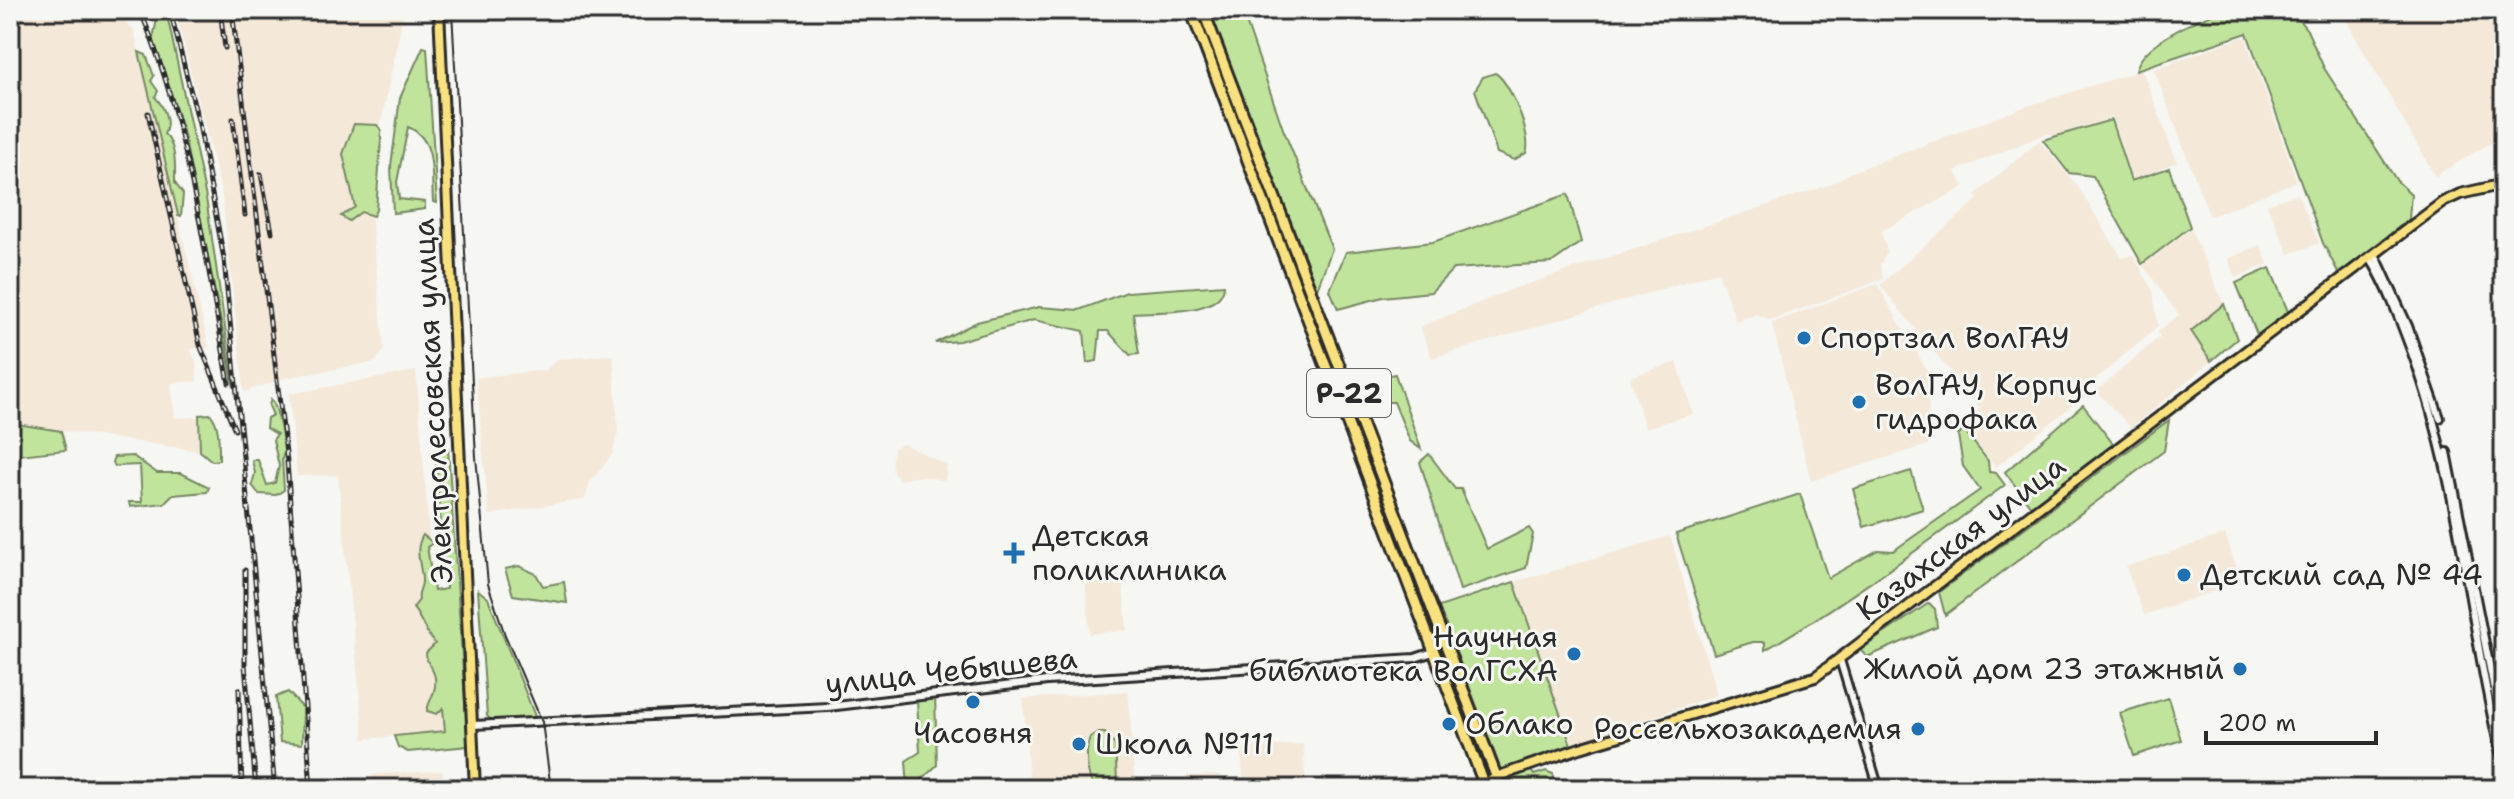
<svg xmlns="http://www.w3.org/2000/svg" width="2514" height="799" font-family="'Shantell Sans',sans-serif">
<style>
.built{fill:#f4e8d9}
.green{fill:#c1e49d;stroke:#768864;stroke-width:2}
.lines{fill:none;stroke-linecap:round;stroke-linejoin:round}
.minor-casing{stroke:#2b2b2b;stroke-width:12}
.major-casing{stroke:#2b2b2b;stroke-width:14}
.highway-casing{stroke:#2b2b2b;stroke-width:15}
.minor{stroke:#f6f6f2;stroke-width:6}
.major{stroke:#fae180;stroke-width:8}
.highway{stroke:#fae180;stroke-width:9}
.tram{stroke:#2b2b2b;stroke-width:2}
.rail-casing{stroke:#2b2b2b;stroke-width:5}
.rail{stroke:#f6f6f2;stroke-width:2;stroke-dasharray:6;stroke-linecap:butt}
.poi-dot{fill:#1f6fb2;stroke:#f6f6f2;stroke-width:3}
.labels{text-anchor:middle;stroke-width:6;stroke-linejoin:round;paint-order:stroke}
.shield{fill:#f6f6f2;stroke:#686867;stroke-width:2}
.shield-label{font-size:28px;font-weight:bold;fill:#2b2b2b}
.poi-label{font-size:30px;fill:#2b2b2b;stroke:#f6f6f2;text-anchor:start}
.street-label{font-size:30px;fill:#2b2b2b;stroke:#f6f6f2}
</style>
<rect width="100%" height="100%" fill="#f6f6f2"/>
<filter id="ink" filterUnits="userSpaceOnUse"><feTurbulence type="fractalNoise" baseFrequency=".0125" numOctaves="2"/><feDisplacementMap in="SourceGraphic" scale="16" xChannelSelector="R" yChannelSelector="G"/><feConvolveMatrix kernelMatrix="1 2 1 2 8 2 1 2 1" color-interpolation-filters="sRGB"/></filter>
<g filter="url(#ink)">
<g class="built">
<polygon points="17,10 114,10 134,31 209,348 190,349 196,361 197,381 171,383 175,418 212,416 214,453 10,423 10,50"/>
<polygon points="175,10 404,10 368,185 384,350 375,362 285,378 244,392 222,194"/>
<polygon points="2340,10 2504,10 2504,135 2435,176"/>
<polygon points="2245,36 2297,181 2212,216 2209,215 2154,69"/>
<polygon points="2142,70 2177,162 2132,180 2112,117 2053,137 2048,133 1955,171 1964,187 1881,231 1887,252 1880,265 1883,279 1771,320 1757,314 1736,321 1718,272 1432,358 1420,327 1513,289 1829,185 1850,173 2030,105"/>
<polygon points="2039,141 2078,187 2122,258 2133,255 2153,291 2158,326 2077,395 2079,400 1996,467 1960,424 1980,408 1880,285 1978,199 1975,195"/>
<polygon points="2298,194 2319,243 2289,254 2267,204"/>
<polygon points="2191,229 2224,304 2191,331 2211,361 2131,428 2096,391 2160,337 2157,332 2179,315 2143,265"/>
<polygon points="2260,245 2268,264 2235,278 2228,259"/>
<polygon points="1877,284 1929,374 1928,445 1811,481 1772,323"/>
<polygon points="613,355 618,429 613,453 589,484 585,499 489,515 476,378 546,370 557,359"/>
<polygon points="1677,362 1693,414 1645,428 1630,377"/>
<polygon points="416,371 445,732 364,739 338,475 297,476 289,394"/>
<polygon points="903,444 947,465 945,481 922,476 899,480 893,473 892,461 894,448"/>
<polygon points="2225,534 2241,582 2144,615 2126,567"/>
<polygon points="1670,536 1717,695 1571,745 1514,582"/>
<polygon points="1122,576 1127,630 1090,634 1085,580"/>
<polygon points="1128,691 1135,789 1030,789 1023,699"/>
<polygon points="1303,744 1306,789 1244,789 1241,748"/>
<polygon points="443,771 444,789 370,789 369,780 375,774"/>
<polygon points="1220,775 1220,780 1238,779 1239,789 1185,789 1185,776"/>
</g>
<g class="green">
<polygon points="159,10 166,10 206,198 234,388 184,135 153,38"/>
<polygon points="1209,10 1242,10 1283,129 1332,249 1317,289"/>
<path d="M2222 10H2291L2307 30 2324 68 2397 181 2411 194 2409 219 2339 274 2323 243 2247 33 2136 70C2142 43 2198 19 2222 10Z"/>
<path d="M423 47 427 48 437 203 433 202C431 175 437 139 408 127L397 182 399 199 425 202V209L393 213 391 166 400 98Z"/>
<path d="M139 52 146 55 154 76 151 81 158 91 155 97C164 106 171 123 164 134 177 144 175 169 175 183L183 194 181 216 178 215Z"/>
<path d="M1495 73C1510 81 1533 137 1526 153L1514 160 1497 153 1475 90 1483 77Z"/>
<polygon points="2111,120 2131,181 2169,168 2190,227 2142,264 2093,176 2069,173 2043,140"/>
<polygon points="354,124 377,125 381,129 381,140 376,210 373,216 361,212 349,221 341,216 355,207 343,154"/>
<polygon points="1568,194 1581,242 1551,263 1453,269 1431,292 1383,297 1338,309 1330,290 1346,252 1433,242"/>
<polygon points="2270,268 2289,314 2258,337 2236,283"/>
<path d="M1224 285C1223 316 1156 311 1133 313L1139 354 1130 355 1108 331H1100L1097 361 1087 363 1084 331 1034 320 959 341 935 343 977 322 1039 307 1079 310 1127 292Z"/>
<polygon points="2224,304 2237,339 2211,361 2191,331"/>
<polygon points="1395,374 1421,449 1410,441 1394,402 1384,402 1369,417 1356,382"/>
<path d="M271 399C281 413 278 431 286 447L282 459 284 490 276 495 259 494 252 485 255 473 252 460H258L267 485 275 483 279 466 273 440 277 434 266 428 267 418 273 415 269 406Z"/>
<polygon points="2083,405 2114,445 2031,507 2005,472"/>
<path d="M210 414C220 423 219 446 219 460L212 461 200 451 199 415Z"/>
<polygon points="2169,420 2164,451 1945,615 1939,592"/>
<polygon points="10,423 61,431 66,450 10,456"/>
<path d="M1964 430 1988 461 1989 472 1996 473 2005 485C1927 543 1849 601 1765 650V642H1753L1714 654 1676 534 1800 494 1828 578 1878 550 1893 551 1980 490 1963 466 1958 435Z"/>
<path d="M448 448 468 746 408 752 398 747 394 736 445 731 443 708 437 714 427 711C429 699 437 692 435 678 434 668 426 665 426 653L435 644C424 631 422 619 413 608L419 600C417 591 422 590 422 581 422 565 413 551 423 535L433 543 427 547 434 591 446 589 435 450Z"/>
<polygon points="1429,454 1455,489 1461,489 1487,549 1529,528 1533,534 1526,568 1460,590 1420,462"/>
<polygon points="133,456 157,473 181,473 209,487 207,492 172,495 164,503 130,507 129,502 142,502 140,465 115,466 112,462 114,457"/>
<polygon points="1911,471 1923,509 1864,527 1853,489"/>
<polygon points="519,566 536,574 543,586 564,582 567,603 513,595 505,569"/>
<polygon points="1514,582 1571,745 1501,770 1439,607"/>
<polygon points="478,590 488,598 536,719 493,721 487,716"/>
<polygon points="1929,603 1935,609 1937,627 1867,657 1860,650"/>
<polygon points="288,692 303,708 302,744 280,742 276,697"/>
<polygon points="935,695 937,765 913,788 908,787 906,761 920,752 917,701"/>
<polygon points="2168,698 2181,740 2134,756 2120,713"/>
<path d="M1097 733H1105L1115 745 1117 781 1108 789 1095 788C1086 777 1085 750 1090 737Z"/>
<polygon points="1529,767 1534,775 1546,771 1553,774 1558,789 1506,789 1503,779"/>
</g>
<g class="lines">
<g class="minor-casing">
<g id="minor">
<polyline points="2375,254 2408,326 2440,418"/>
<path d="M2370 258C2388 287 2400 321 2412 353 2461 487 2469 631 2504 769"/>
<polyline points="2447,452 2504,739"/>
<polyline points="1840,660 1879,789"/>
<polyline points="473,725 828,707 1047,681 1415,658 1433,652"/>
</g>
</g>
<g class="major-casing">
<g id="major">
<polyline points="439,10 475,789"/>
<polyline points="1479,789 1496,777 1580,748 1815,677 2443,202 2460,194 2504,184"/>
</g>
</g>
<g class="highway-casing">
<g id="highway">
<polyline points="1191,10 1486,789"/>
<polyline points="1203,10 1501,789"/>
</g>
</g>
<use href="#minor" class="minor"/>
<use href="#major" class="major"/>
<use href="#highway" class="highway"/>
<polyline class="tram" points="452,10 476,457 488,584 505,635 542,722 551,789"/>
<g class="rail-casing">
<g id="rail">
<path d="M140 10C190 128 205 258 229 383"/>
<polyline points="170,10 199,124 224,259 275,789"/>
<polyline points="220,10 225,48"/>
<polyline points="232,10 287,462 311,789"/>
<polyline points="148,113 200,345 235,430"/>
<polyline points="233,119 245,215"/>
<polyline points="261,174 272,232"/>
<polyline points="245,570 245,665 256,789"/>
<polyline points="239,689 242,789"/>
</g>
</g>
<use href="#rail" class="rail"/>
</g>
</g>
<g class="poi-dot">
<circle cx="1804" cy="338" r="8"/>
<circle cx="1859" cy="402" r="8"/>
<path d="M1010 541h8v8h8v8h-8v8h-8v-8h-8v-8h8z"/>
<circle cx="2184" cy="575" r="8"/>
<circle cx="1574" cy="654" r="8"/>
<circle cx="2240" cy="669" r="8"/>
<circle cx="973" cy="702" r="8"/>
<circle cx="1449" cy="724" r="8"/>
<circle cx="1918" cy="729" r="8"/>
<circle cx="1079" cy="744" r="8"/>
</g>
<g class="labels">
<rect class="shield" x="1307" y="369" width="84" height="48" rx="6"/>
<g class="shield-label">
<text x="1349" y="403">Р-22</text>
</g>
<g class="poi-label">
<text x="1820" y="348">Спортзал ВолГАУ</text>
<text x="1875" y="395">ВолГАУ, Корпус<tspan x="1875" dy="34">гидрофака</tspan></text>
<text x="1032" y="546">Детская<tspan x="1032" dy="34">поликлиника</tspan></text>
<text x="2200" y="585">Детский сад № 44</text>
<text x="1558" y="647" text-anchor="end">Научная<tspan x="1558" dy="34">библиотека ВолГСХА</tspan></text>
<text x="2224" y="679" text-anchor="end">Жилой дом 23 этажный</text>
<text x="1465" y="734">Облако</text>
<text x="1902" y="739" text-anchor="end">Россельхозакадемия</text>
<text x="973" y="743" text-anchor="middle">Часовня</text>
<text x="1095" y="754">Школа №111</text>
</g>
<g class="street-label">
<text transform="translate(433 401) rotate(-93)" y="10">Электролесовская улица</text>
<text transform="translate(1961 538) rotate(-37)" y="10">Казахская улица</text>
<text transform="translate(951 671) rotate(-6)" y="10">улица Чебышева</text>
</g>
</g>
<rect width="2514" height="799" fill="none" stroke="#f6f6f2" stroke-width="40"/>
<rect x="20" y="20" width="2474" height="759" fill="none" stroke="#2b2b2b" stroke-width="3" filter="url(#ink)"/>
<path d="M2206 731v12h170v-12" fill="none" stroke="#2b2b2b" stroke-width="4"/>
<text x="2218" y="731" font-size="24" fill="#2b2b2b" stroke="#f6f6f2" stroke-width="6" paint-order="stroke">200 m</text>
</svg>
